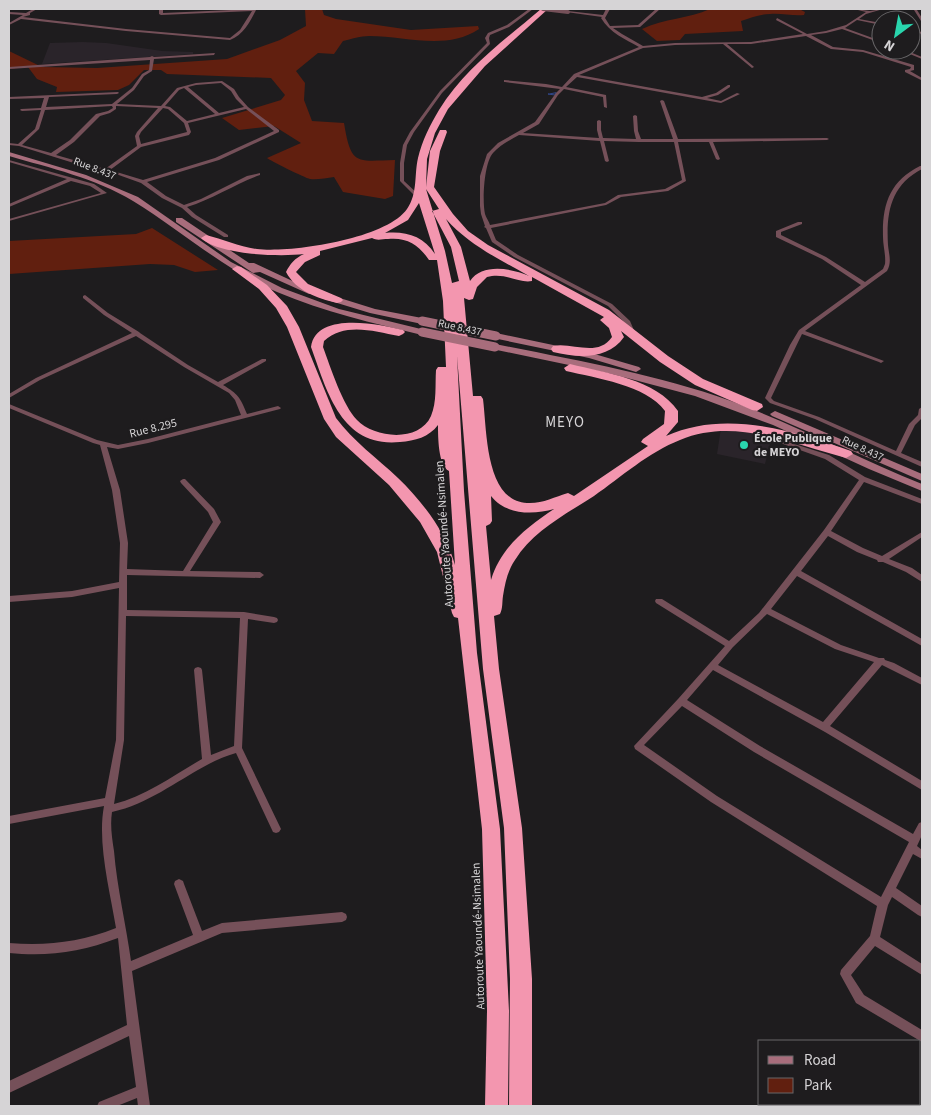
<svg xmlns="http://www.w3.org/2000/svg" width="931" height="1115" font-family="'Source Sans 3',sans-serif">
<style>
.built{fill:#2a242a}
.green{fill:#611f0f}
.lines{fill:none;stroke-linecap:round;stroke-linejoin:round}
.stream{stroke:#304689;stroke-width:1}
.street{fill:#755059;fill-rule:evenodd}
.secondary{fill:#a86d7c;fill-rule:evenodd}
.highway{fill:#f396af;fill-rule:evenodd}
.street-bridge{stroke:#755059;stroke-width:4}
.secondary-bridge{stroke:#a86d7c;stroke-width:9}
.poi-dot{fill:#29d5ad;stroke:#1e1c1e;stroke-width:2}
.labels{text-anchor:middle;stroke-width:4.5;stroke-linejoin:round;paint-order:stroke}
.far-street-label{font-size:11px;fill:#d6d4d6;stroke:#1e1c1e}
.street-label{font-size:12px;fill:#d6d4d6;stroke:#1e1c1e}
.poi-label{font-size:12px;font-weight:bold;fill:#d6d4d6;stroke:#1e1c1e;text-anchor:start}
.quarter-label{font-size:15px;letter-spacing:1px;fill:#d6d4d6;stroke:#1e1c1e}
</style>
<rect width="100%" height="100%" fill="#1e1c1e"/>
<g class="built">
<polygon points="83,42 106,43 162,51 193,52 193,54 42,64 50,43"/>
<polygon points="721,428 772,436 765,464 717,454"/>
</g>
<g class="green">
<path d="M305 9H322L324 15 336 19 411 30 478 26 479 29C446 51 406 36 369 36 361 36 351 39 343 41L334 54 318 53 296 71 305 83 304 100 312 121 344 123C351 166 356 161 395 160L393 196 385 199 343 192 334 177C326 178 317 180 310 179 305 178 269 160 267 158L301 143 274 126 239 130 222 118 281 100 285 95 271 78 167 74 161 70H144L129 85 118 90 56 92 57 87 37 79 28 67 9 69V51L42 67 97 68 227 59 280 40 306 26Z"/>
<path d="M710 9H799L805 12 804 15C792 16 781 13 770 14 760 14 750 18 741 21L743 31 685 34 680 40 657 41 642 29C664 18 689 19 710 9Z"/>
<polygon points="152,228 218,270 195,272 174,265 150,264 9,274 9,241 136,234"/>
</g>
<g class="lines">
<polygon class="stream" points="556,93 555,95 548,94 549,94"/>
<g class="street">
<path d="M33 9H37L30 13V15L23 17 126 29 230 38 240 30 252 11 161 15 159 14V9H163V13L254 9 256 10C250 22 243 35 230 40L126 31 21 19 9 25V23L23 15 9 14V12L26 13Z"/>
<polygon points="529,9 533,9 509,27 490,35 489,38 490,44 442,93 414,132 407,145 404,163 404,181 419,195 415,196 400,181 400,163 403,145 410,132 440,91 487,43 485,38 488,33 507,25"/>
<path d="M606 9H610L605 18 610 26 638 25 656 9H660L640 27 613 28 622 34 643 46 675 43 751 42 803 34 776 20 777 18 807 34 826 31 846 25 866 12 854 9 870 11 883 9 866 14 859 19 881 23V25L857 20 845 28 881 41V43L842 29 826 33 811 35 833 47 863 50 914 65V70L910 71 922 78V80H921L905 72V70L910 69 911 67 863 52 831 49 806 36 751 44H727L753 66 754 67 752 68 723 44 675 45 643 48 579 75 702 97 716 93 728 85H730V87L718 95 707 98 721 101 737 93 740 94 721 103 577 77 566 87 606 95 607 108 604 107 603 97 564 89 558 95 539 124 523 133 599 138 597 130V121L599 120 601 121V130L603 138 636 139 634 131 633 116 635 115 637 116 638 131 641 139H673L660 101 662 100 664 101 678 139 827 138 829 139 827 140 713 142 720 159 718 160 716 159 709 142H678L686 181 668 191 621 197 606 205 491 228 496 240 518 255 612 304 630 321 636 335 633 337 630 335 625 323 608 306 514 257 492 242 486 228 484 227 485 226 481 214 480 206V176L487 154 498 143 535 122 556 93 560 89 505 82H504V80L546 84 562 87 574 74 639 47C625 39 610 33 601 18L602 17 566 12 568 11 603 15ZM519 135 600 141 605 161 607 162 609 161 604 141 639 142H674L682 180 665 189 618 195 605 203 490 225C489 221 486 218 485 214 482 201 484 163 493 153 500 145 510 140 519 135Z"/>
<polygon points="906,9 922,9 922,10 917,10 922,18 922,21 921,21 914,10"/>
<polygon points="911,30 922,32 922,34 911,32"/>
<polygon points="900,50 905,50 922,57 922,59"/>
<path d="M215 53 214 55 154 59 152 71 144 76 134 90 117 104 161 106 177 88 196 83 222 81 234 89 239 97 248 107 279 130V132L219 160 147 182 166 196 184 205 201 199 247 176 260 173V175C235 184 213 199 187 207L196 215 228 235V237H224L192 217 182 208 162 198 141 183 116 174 93 169 19 146 9 145V143L18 144 35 129 41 110 22 111 20 110 21 109 41 108 44 98 9 99V97L118 92 119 93 117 94 49 97 46 107 112 104 132 88 142 74 149 70 150 60 9 69V67L150 57 152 56 154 57ZM221 83 231 91 236 99 244 107 219 113 188 87 196 85ZM184 88 215 114 187 121 170 107 165 106 179 90ZM112 106 113 108 108 111 96 114 70 140 51 153 22 145 39 129 45 110ZM116 106 158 108 137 132 135 136 137 146 105 169 56 155 74 142 100 116 110 113 116 109ZM163 108 168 109 184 123 187 132 141 144 139 136 141 132ZM246 109 274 131 215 158 143 180 110 170 141 147 189 135 191 132 188 123Z"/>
<polygon points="9,160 94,184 107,193 9,221 9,219 101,193 90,186 71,181 9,207 9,204 67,179 9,162"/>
<path d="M920 166H922V169C891 185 886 212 888 245 889 255 892 262 887 271L805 331 884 361 881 363 879 362 802 334 771 398 774 401 819 417 896 451 909 424 918 415 919 409 922 407V418L915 425 901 453 922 462V467L815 419 770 403 765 398 790 345 799 330 861 285 822 259 776 237V231L798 222H802V224L781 232V235L826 257 865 282 883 269 885 264C886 255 883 246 883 237 882 204 890 181 920 166Z"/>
<path d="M85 295 108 313 139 332 140 333 188 365 218 382 262 359H266V361L223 385C238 394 240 397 247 414L278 406 281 408 280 409 148 443 118 449 107 447 120 490 128 543 127 569 183 571 213 522 208 512 181 483 180 481 183 479H185L214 509 221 522 190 571 260 572 264 575 260 578 127 575V610L244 612 274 617 277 618 278 620 277 622 274 623 248 619 242 748 281 829 279 832 276 833 273 832 236 753C226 756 216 760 207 765 175 782 148 804 112 812 110 825 112 838 114 851 117 888 126 924 131 961L193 935 174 884 175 881 179 879 183 881 184 884 202 931 222 923 342 912 346 914 347 917 346 920 342 922 222 933 132 971 150 1106H138L137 1098 117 1106H97L99 1102 136 1087 129 1036 9 1093V1081L127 1025 118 938C81 952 48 957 9 953V943C48 946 80 942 116 928 110 891 97 843 104 806L9 824V816L105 798 116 740 119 588 72 597 9 602V596L72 591 119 582 120 543 112 490 100 445 93 443 9 408V404L97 440 118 445 148 439 241 415 235 400 229 393 184 367 136 336 40 380 9 398V394L36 378 132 333 104 315 83 298V296ZM126 616 240 618 234 746 211 755 202 670 201 668 198 667 195 668 194 670 202 759C174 775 146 796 114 804L124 740Z"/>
<path d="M785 441 829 455 865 477 922 499V504L864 482 831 531 863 548 882 556 922 532V537L889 559 912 568 922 575V582L906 572 883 562H878L877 560 857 552 828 536 801 571 922 639V646L797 576 771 609 841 645 879 658H884L885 660 894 663 922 678V685L882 665 830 726 922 781V790L825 732 713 670 687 700 760 746 913 834 919 823 922 822V835L917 846 922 850V859L913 854 896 888 922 906V917L918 915 892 897 888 905 880 937 922 964V975L875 946 851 975 864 995 922 1030V1042L856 1003 840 974 841 970 870 936 877 906 711 802 635 749 634 746 678 699 725 646 656 603 655 601 656 599H662L729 641 759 613 824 530 859 480 825 459 783 444 782 443ZM767 614 835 649 874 662 823 722 718 665 733 647ZM682 706 754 752 909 842 881 897 717 796 644 745Z"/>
</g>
<g class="secondary">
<path d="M9 152 86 175 138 197 231 262 282 288 339 309 425 330 426 332 422 335C373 323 324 312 277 292 223 269 182 231 133 201 95 178 50 168 9 156Z"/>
<polygon points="176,218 182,218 249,263 254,263 316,292 315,294 309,294 260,272 253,273 176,222"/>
<polygon points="327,294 375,309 422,318 426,321 422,324 370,313 324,299 323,297"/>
<polygon points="496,333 591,353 639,367 641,369 636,372 589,358 493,338 493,334"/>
<path d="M495 344C574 360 655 374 731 401 796 425 858 458 922 484V491L869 469 773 425 695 396 612 374 492 349V345Z"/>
<polygon points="775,411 922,474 922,481 772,416 770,414"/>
</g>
<path class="highway" d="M541 9H548L485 66 448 109 435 133 427 159 426 187 430 151 440 130H446L447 132 440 151 434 187 453 214 468 231 488 245 609 310 668 356 703 379 762 404 763 407 757 411 752 410 695 385 660 362 621 331 624 337C608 360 578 358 553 352L551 349 553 346C573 342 597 358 612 337L609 328 600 320 604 317 532 277V281C520 284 506 272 487 277L477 287 473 299 469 300 464 298 473 396H481L483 399C487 430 485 501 527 503 542 504 554 497 568 493L574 496 648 446 641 442 643 439 664 424 665 411C646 385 596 378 566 371L564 368 570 364C606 373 656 379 678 411V422L666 436C726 409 793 431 851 451L853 454 846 458C792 444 735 417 680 440 649 452 621 477 594 496 566 514 533 531 515 560 508 570 505 583 503 596 502 602 503 608 500 614L494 616 499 669 522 828 532 979V1106H509L510 979 504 828 483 669 457 356 464 491 477 653 500 829 509 1011 508 1106H485L487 1011 482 829 458 618 454 617 452 613 437 552 420 522 389 485 336 437 324 419 287 327 276 308 259 289 232 269 237 266 241 267 267 285 287 306 299 327 336 418C353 441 377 458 398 478 422 501 446 532 455 565L449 471C438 466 438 436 438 425 429 437 415 441 400 442 341 448 327 391 311 347 316 311 379 324 403 330L405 332 403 334 399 336C373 331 345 322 324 341L323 347C330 366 343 406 357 420 374 438 419 443 431 416 437 402 435 385 436 370L438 367H446L443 301 437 260H429C419 245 407 237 388 239 382 239 377 241 372 238L320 251V255L305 262 296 272 308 284 341 298 343 300 341 302 337 303C317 298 296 291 286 272 290 264 295 258 304 254 280 257 219 255 201 238L206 235C223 239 239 247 257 249 291 253 386 239 407 209 418 193 414 175 418 158 422 141 430 125 439 110 464 69 506 39 541 9ZM426 189 439 209 432 211 451 247 459 281 452 283 445 251ZM419 203 435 254C423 236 406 231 385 233L408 220ZM446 219C469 245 499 259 529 276 511 268 482 263 470 281L461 247ZM491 496C506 515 533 515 554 509 527 527 501 547 491 580L486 526 490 524 492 521Z"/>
<polyline class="street-bridge" points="543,9 568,12"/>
<g class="secondary-bridge">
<polyline points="422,321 496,336"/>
<polyline points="422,332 495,347"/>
</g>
</g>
<circle class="poi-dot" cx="744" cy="445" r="5"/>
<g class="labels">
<g class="far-street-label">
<text transform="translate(95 168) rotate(21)" y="4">Rue 8.437</text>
<text transform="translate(460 327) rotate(12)" y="4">Rue 8.437</text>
<text transform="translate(863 448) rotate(25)" y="4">Rue 8.437</text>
</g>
<g class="street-label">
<text transform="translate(153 428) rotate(-14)" y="4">Rue 8.295</text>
<text transform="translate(444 534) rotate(-94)" y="4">Autoroute Yaoundé-Nsimalen</text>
<text transform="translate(478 936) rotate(-92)" y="4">Autoroute Yaoundé-Nsimalen</text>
</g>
<g class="poi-label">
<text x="754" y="442">École Publique<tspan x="754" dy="14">de MEYO</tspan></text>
</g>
<g class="quarter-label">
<text x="565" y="427">MEYO</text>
</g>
</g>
<rect width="931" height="1115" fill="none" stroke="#d6d4d6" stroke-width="20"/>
<rect x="758" y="1040" width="162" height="65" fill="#1e1c1e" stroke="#686668"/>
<rect x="768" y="1056" width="25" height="8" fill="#a86d7c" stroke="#686668"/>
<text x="804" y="1065" font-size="15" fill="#d6d4d6">Road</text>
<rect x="768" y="1078" width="25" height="15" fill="#611f0f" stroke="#686668"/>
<text x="804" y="1090" font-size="15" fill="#d6d4d6">Park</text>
<g transform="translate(896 35) rotate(212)"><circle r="24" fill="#1e1c1e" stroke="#686668"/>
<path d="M0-4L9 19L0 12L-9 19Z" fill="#29d5ad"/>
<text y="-8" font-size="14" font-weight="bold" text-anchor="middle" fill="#d6d4d6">N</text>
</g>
</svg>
